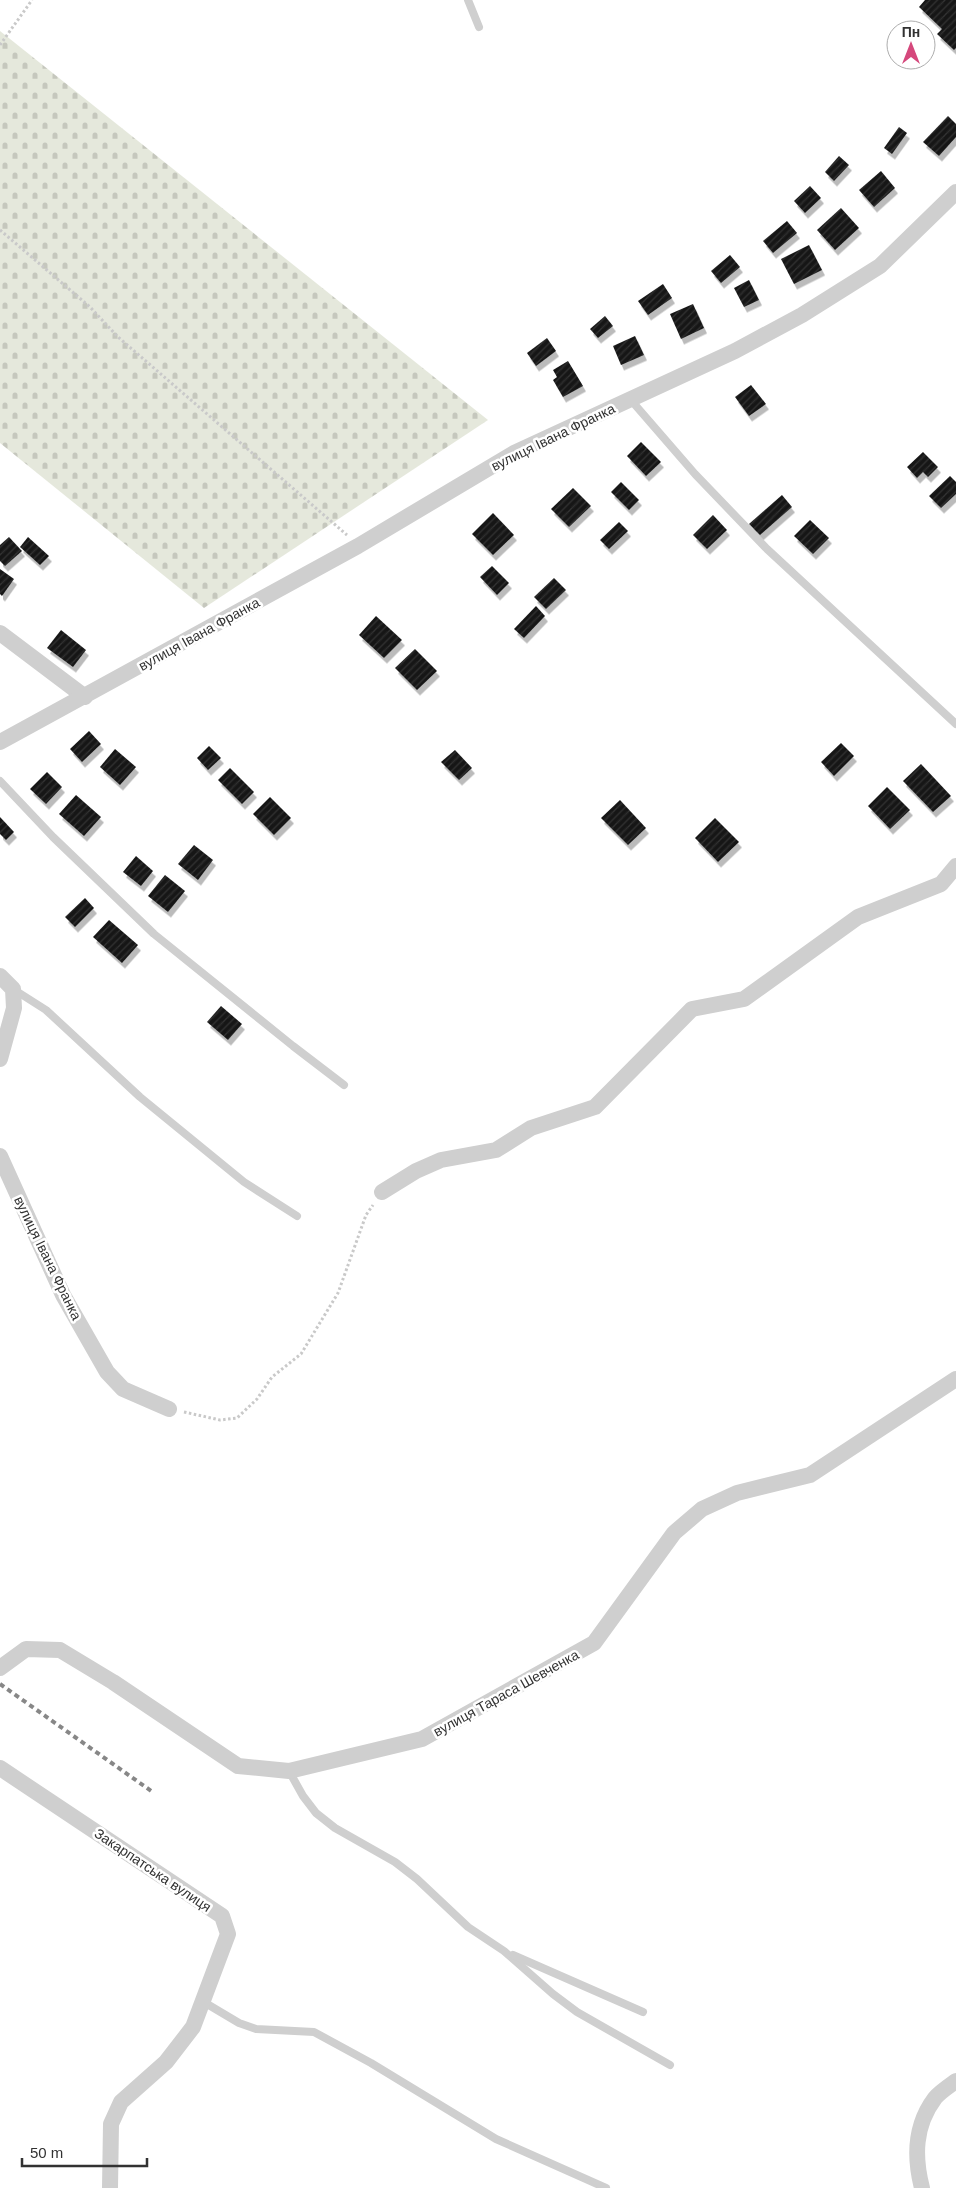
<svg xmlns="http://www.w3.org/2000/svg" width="956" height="2188" font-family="Helvetica,sans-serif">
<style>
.cemetery{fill:url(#cemetery-stones)}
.building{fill:url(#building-hatch);filter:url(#shadow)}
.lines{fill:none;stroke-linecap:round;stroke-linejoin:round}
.path{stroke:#c9c9c9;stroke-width:3;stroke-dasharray:2.5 2.5;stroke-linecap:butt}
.service{stroke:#cfcfcf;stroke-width:8}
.minor{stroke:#cfcfcf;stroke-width:16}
.rail{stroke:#878787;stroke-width:4;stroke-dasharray:5 4;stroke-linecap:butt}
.labels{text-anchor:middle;stroke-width:5;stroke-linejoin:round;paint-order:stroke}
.street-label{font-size:14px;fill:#323232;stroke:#fff}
</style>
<defs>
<pattern id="cemetery-stones" width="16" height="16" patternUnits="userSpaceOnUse" patternTransform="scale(1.25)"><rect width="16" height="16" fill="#e5e8dc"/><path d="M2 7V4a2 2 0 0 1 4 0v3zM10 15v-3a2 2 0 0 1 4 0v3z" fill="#c5c7bd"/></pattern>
<pattern id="building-hatch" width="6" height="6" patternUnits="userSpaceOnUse" patternTransform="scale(1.25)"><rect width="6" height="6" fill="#191919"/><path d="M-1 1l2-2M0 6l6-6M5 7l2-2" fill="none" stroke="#323232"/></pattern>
<filter id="shadow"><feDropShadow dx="3" dy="5.5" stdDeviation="0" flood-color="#0004"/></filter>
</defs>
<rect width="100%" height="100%" fill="#fff"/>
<polygon class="cemetery" points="0,31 488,420 204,608 0,443"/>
<g class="building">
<polygon points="925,0 956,0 956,48 954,50 937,34 942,29 919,7"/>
<polygon points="948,116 956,124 956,137 939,156 923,142"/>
<polygon points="899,127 907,133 892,154 884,148"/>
<polygon points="839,156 849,165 834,181 825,172"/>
<polygon points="881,171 895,188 874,207 859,190"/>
<polygon points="810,186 821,198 805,213 794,201"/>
<polygon points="841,208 859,228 835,250 817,230"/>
<polygon points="787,221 797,233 773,253 763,241"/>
<polygon points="809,245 822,270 794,284 781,259"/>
<polygon points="730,255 740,267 721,283 711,271"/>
<polygon points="749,280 759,300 744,307 734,288"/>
<polygon points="663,284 672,298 648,315 638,301"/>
<polygon points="693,304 704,328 681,339 670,314"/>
<polygon points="605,316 613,326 598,338 590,329"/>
<polygon points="635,336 644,355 621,365 613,346"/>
<polygon points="547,338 556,351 536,366 527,353"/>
<polygon points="568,361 583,386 563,397 553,380 557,377 553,370"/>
<polygon points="751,385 766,404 749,416 735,397"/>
<polygon points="641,442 661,462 646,476 627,456"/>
<polygon points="923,452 938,467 928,477 923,472 917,478 907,467"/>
<polygon points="950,476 956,482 956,494 941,508 929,496"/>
<polygon points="621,482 639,500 629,510 611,492"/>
<polygon points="573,488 591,506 569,527 551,509"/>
<polygon points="782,495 792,507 760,535 749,524"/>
<polygon points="493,513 514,535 493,555 472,534"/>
<polygon points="713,515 727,530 707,549 693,535"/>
<polygon points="810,520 829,538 813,554 794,536"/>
<polygon points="619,522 628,531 609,549 600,540"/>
<polygon points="9,537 22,551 5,566 0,561 0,545"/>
<polygon points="28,537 49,556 40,565 20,547"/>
<polygon points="492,566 509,583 497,595 480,577"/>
<polygon points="0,569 14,579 2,596 0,594"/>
<polygon points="554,578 566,590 546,609 534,597"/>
<polygon points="536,606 545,616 524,638 514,629"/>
<polygon points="376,616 402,640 384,658 359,635"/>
<polygon points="61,630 86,650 73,667 47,648"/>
<polygon points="415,649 437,671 417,690 395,668"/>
<polygon points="89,731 101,744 82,762 70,749"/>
<polygon points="841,743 854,756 834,776 821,762"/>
<polygon points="209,746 221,758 208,770 197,758"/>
<polygon points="115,749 136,767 120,785 100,767"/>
<polygon points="455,750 472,768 459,780 441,762"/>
<polygon points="921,764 951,796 933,812 903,781"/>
<polygon points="230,768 254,792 242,804 218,780"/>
<polygon points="47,772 62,787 46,804 30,789"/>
<polygon points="887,787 910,810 890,829 868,806"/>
<polygon points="76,795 101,817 84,836 59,814"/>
<polygon points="270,797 291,818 274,835 253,814"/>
<polygon points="620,800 646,828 628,845 601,818"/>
<polygon points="0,817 14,832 6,840 0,834"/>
<polygon points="715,818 739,842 718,862 695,838"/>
<polygon points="194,845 213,860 198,880 178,864"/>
<polygon points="136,856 153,871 141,886 123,872"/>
<polygon points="165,875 185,891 168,912 148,896"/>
<polygon points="85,898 94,908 75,927 65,917"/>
<polygon points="109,920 138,945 122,963 93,937"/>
<polygon points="221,1006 242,1024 228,1040 207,1022"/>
</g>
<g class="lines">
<g class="path">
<polyline points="0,45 32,0"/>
<polyline points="0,230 90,307 118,337 347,535"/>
<polyline points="184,1412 220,1420 237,1418 257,1399 272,1377 301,1354 338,1293 366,1215 373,1205"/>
</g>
<g class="service">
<polyline points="468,0 479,27"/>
<polyline points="630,399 695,474 767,549 956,724"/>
<polyline points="0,781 53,837 154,934 293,1046 344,1085"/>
<polyline points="13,989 46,1010 140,1097 244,1182 297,1216"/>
<polyline points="289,1771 303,1796 316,1813 335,1828 395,1862 417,1879 468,1927 504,1951 553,1994 577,2012 670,2065"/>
<polyline points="513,1955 643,2012"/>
<polyline points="202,2001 239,2023 256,2029 314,2032 371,2063 496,2139 606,2188"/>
</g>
<g class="minor">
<polyline points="0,633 85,697"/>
<polyline points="0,742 358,546 514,453 735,351 802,315 880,266 956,192"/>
<polyline points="0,976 13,989 14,1008 0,1059"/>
<polyline points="0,1156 63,1295 107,1372 123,1389 169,1409"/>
<polyline points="382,1192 416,1171 441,1160 496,1150 531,1128 595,1107 692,1009 744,999 858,917 941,884 956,866"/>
<polyline points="0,1668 26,1649 60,1650 113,1682 238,1766 289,1771 422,1739 594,1643 674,1533 702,1509 737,1493 810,1475 956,1379"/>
<polyline points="0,1768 222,1916 228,1934 193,2027 166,2062 121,2102 111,2124 110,2188"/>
<path d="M922 2188C914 2157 914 2126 935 2098 940 2092 949 2086 956 2081"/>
</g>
<polyline class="rail" points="0,1684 154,1793"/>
</g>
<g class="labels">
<g class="street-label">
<text transform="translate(553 437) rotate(-26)" y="5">вулиця Івана Франка</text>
<text transform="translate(199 634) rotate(-29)" y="5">вулиця Івана Франка</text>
<text transform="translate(48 1258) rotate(64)" y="5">вулиця Івана Франка</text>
<text transform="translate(506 1693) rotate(-29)" y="5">вулиця Тараса Шевченка</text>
<text transform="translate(153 1870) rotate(34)" y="5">Закарпатська вулиця</text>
</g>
</g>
<g transform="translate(911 45)"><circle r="24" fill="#ffffff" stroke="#adadad"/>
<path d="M0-4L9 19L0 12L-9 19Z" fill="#d5487c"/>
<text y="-8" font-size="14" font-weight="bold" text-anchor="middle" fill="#323232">Пн</text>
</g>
<path d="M22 2158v8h125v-8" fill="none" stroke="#323232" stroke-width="2.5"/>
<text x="30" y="2158" font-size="15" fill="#323232" stroke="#ffffff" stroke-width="4" paint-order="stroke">50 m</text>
</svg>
